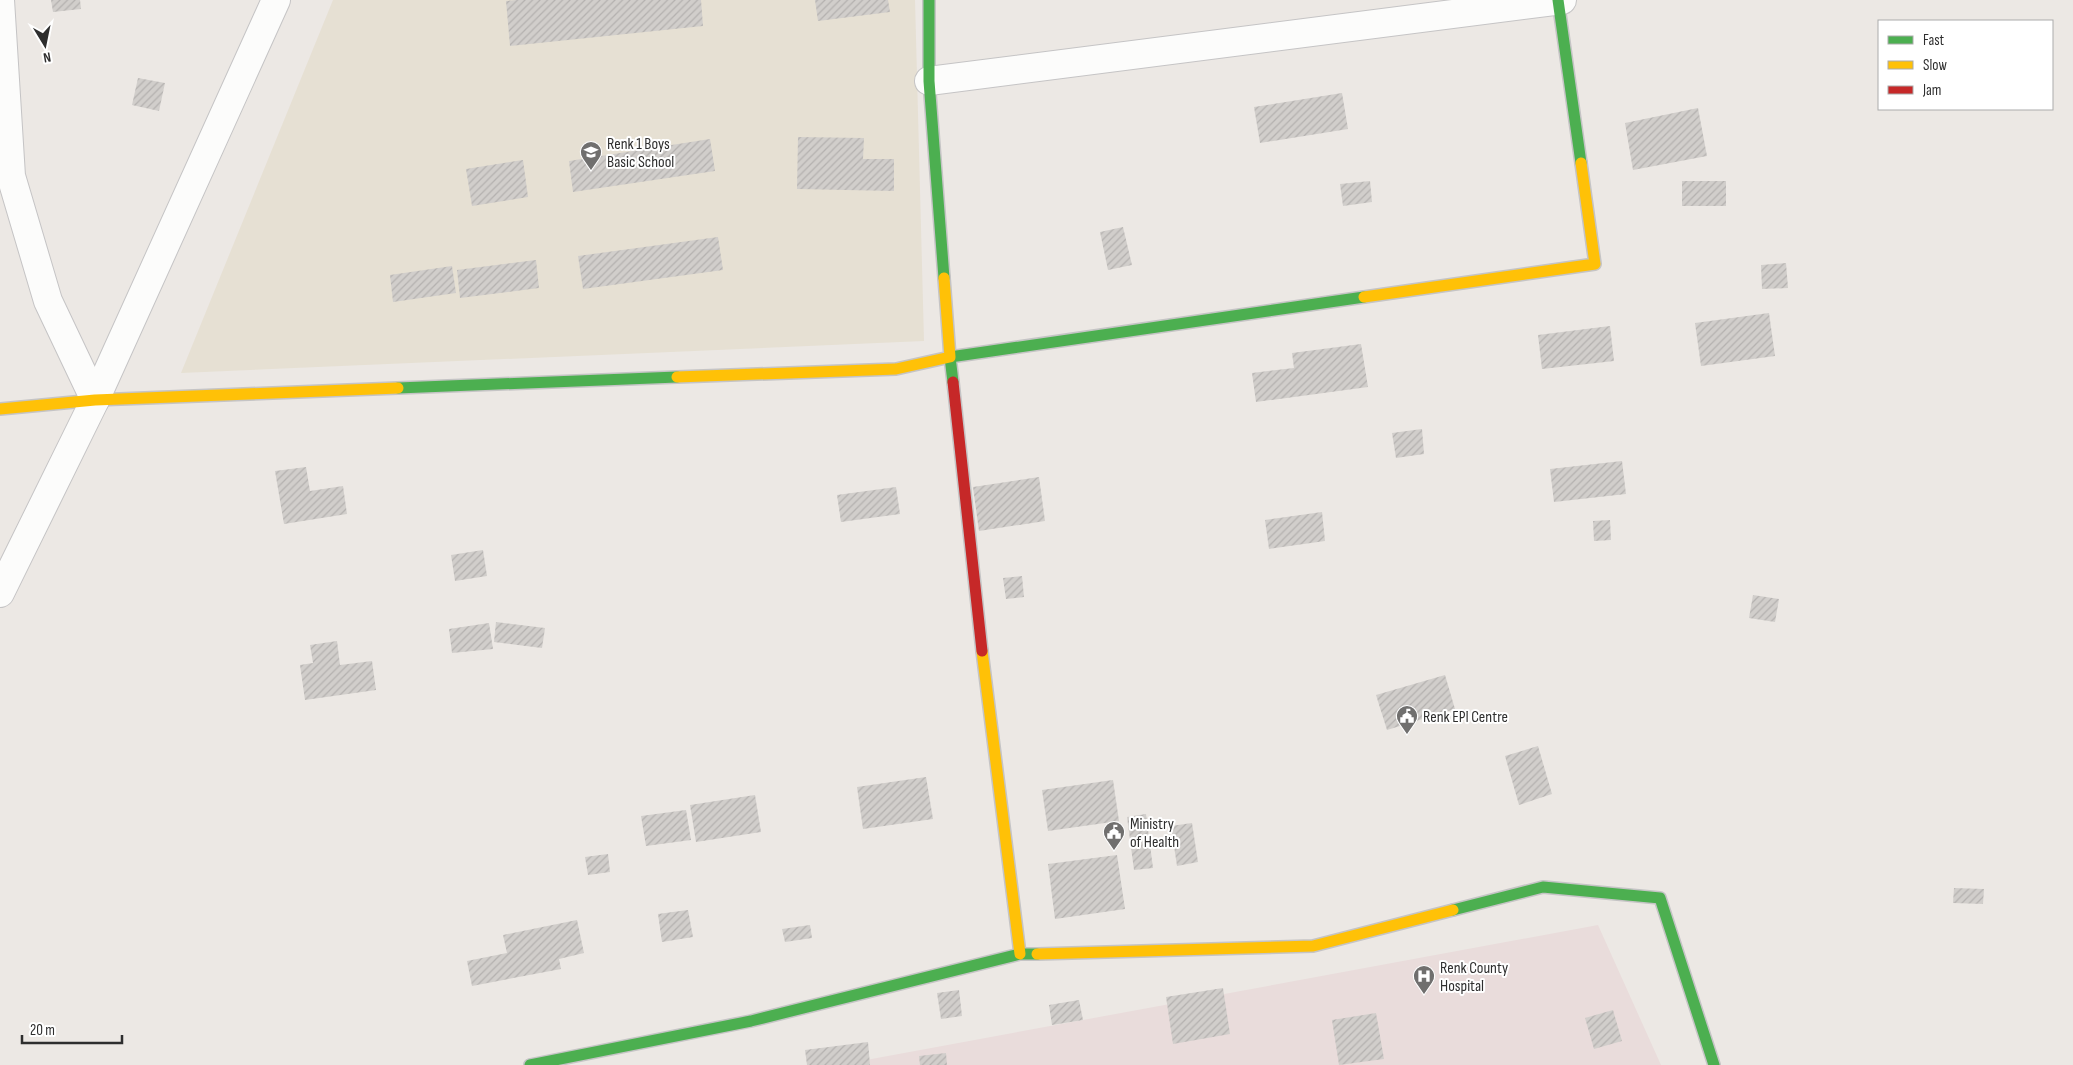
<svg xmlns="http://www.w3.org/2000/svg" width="2073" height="1065" font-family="'Sofia Sans Condensed',sans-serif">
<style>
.education{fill:#e6e0d3}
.medical{fill:#e9dcdb}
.building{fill:url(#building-hatch)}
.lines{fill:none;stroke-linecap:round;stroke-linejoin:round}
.street-casing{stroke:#c5c4c5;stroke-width:30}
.fast-casing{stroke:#c5c4c5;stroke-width:14}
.slow-casing{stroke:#c5c4c5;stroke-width:14}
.jam-casing{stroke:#c5c4c5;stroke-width:14}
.street{stroke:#fcfcfb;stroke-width:28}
.fast{stroke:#4caf50;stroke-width:11}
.slow{stroke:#ffc107;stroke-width:11}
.jam{stroke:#c62828;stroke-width:11}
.labels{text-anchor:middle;stroke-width:4;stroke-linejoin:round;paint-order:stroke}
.poi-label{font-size:16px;fill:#2e2e2e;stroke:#fff;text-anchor:start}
</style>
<defs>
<pattern id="building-hatch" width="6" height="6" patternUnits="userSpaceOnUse" patternTransform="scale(1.25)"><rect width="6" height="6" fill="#d1cecb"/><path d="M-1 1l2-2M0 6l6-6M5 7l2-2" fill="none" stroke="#b4b1af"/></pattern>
</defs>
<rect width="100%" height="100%" fill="#ece8e4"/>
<polygon class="education" points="333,0 915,0 924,341 181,373"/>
<polygon class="medical" points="1598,925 1661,1065 839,1065"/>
<g class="building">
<polygon points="51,0 80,0 81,9 53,12"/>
<polygon points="517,0 701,0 703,26 510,46 506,1"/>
<polygon points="815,0 888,0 890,12 818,21"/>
<polygon points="138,78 165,83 159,111 132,105"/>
<polygon points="1342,93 1348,129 1260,143 1254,107"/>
<polygon points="1698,108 1707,156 1633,170 1625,123"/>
<polygon points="798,137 864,138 863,159 894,159 894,191 797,189"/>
<polygon points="710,139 715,171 573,192 569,161"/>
<polygon points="523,160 528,197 472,206 466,169"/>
<polygon points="1370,181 1372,202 1343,206 1340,184"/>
<rect x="1682" y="181" width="44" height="25"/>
<polygon points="1123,227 1132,265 1108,270 1100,232"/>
<polygon points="718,237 723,270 583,289 578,256"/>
<polygon points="536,260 539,288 460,298 457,270"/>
<polygon points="1786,263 1788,288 1762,289 1761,265"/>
<polygon points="452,266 456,293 393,302 390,275"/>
<polygon points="1769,313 1775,356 1701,366 1695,323"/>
<polygon points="1610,326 1614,361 1542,369 1538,335"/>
<polygon points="1361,344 1368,387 1256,402 1252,373 1294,368 1292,353"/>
<polygon points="1422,429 1424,454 1396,458 1392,433"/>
<polygon points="1622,461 1626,494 1554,502 1550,469"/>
<polygon points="306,467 310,491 343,486 347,514 284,524 275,471"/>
<polygon points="1039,477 1045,521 979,531 973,487"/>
<polygon points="896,487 900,514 841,522 837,495"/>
<polygon points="1322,512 1325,541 1269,549 1265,520"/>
<polygon points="1610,520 1611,540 1594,541 1593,521"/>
<polygon points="483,550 487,576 455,581 451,555"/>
<polygon points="1022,576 1024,597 1006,599 1003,578"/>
<polygon points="1753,595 1779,599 1775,622 1749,618"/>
<polygon points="496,622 545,628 542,648 494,642"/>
<polygon points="489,623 493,649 452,653 449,629"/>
<polygon points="337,641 340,665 372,661 376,690 305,700 300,665 313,663 310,645"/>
<polygon points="1445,675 1455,709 1387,730 1376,695"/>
<polygon points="1538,746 1552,794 1519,805 1505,756"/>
<polygon points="926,777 933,819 863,829 857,787"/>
<polygon points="1113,780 1119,821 1048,831 1042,790"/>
<polygon points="755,795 761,832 696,842 690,805"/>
<polygon points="686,810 691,840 646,846 641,816"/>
<polygon points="1146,814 1153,868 1134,870 1127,817"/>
<polygon points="1192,823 1198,862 1177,866 1171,826"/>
<polygon points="608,854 610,872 588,875 585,857"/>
<polygon points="1117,855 1125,909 1055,919 1048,864"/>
<polygon points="1954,888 1984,889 1983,904 1953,903"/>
<polygon points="688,910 693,937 662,942 658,914"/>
<polygon points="577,920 584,953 559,959 561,969 472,986 467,961 507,953 503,935"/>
<polygon points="810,925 812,938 785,942 782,929"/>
<polygon points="1223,988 1230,1034 1173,1044 1166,997"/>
<polygon points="959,990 962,1016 941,1019 937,993"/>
<polygon points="1079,1000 1083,1020 1052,1025 1049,1005"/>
<polygon points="1613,1010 1622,1041 1594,1049 1585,1018"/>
<polygon points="1376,1013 1384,1059 1339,1065 1332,1020"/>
<polygon points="868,1042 870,1065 807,1065 805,1050"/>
<polygon points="946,1053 947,1065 920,1065 919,1056"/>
</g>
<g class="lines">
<g class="street-casing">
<g id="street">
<polyline points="0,0 11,176 48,301 95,400"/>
<polyline points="929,81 1562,0"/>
<polyline points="0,593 95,400 276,0"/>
</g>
</g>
<g class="fast-casing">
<g id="fast">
<polyline points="929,0 929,81 944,278"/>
<polyline points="1558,0 1581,163"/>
<polyline points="953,382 950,357 1364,297"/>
<polyline points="398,388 677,377"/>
<polyline points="1453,910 1543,887 1660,898 1714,1065"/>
<polyline points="530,1065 751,1021 1020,954 1037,954"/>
</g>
</g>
<g class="slow-casing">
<g id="slow">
<polyline points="1364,297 1595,264 1581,163"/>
<polyline points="677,377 896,369 950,357 944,278"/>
<polyline points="0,409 95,400 398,388"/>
<polyline points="982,651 1020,954"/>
<polyline points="1037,954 1313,946 1453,910"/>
</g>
</g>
<g class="jam-casing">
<polyline id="jam" points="953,382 982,651"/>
</g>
<use href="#street" class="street"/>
<use href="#fast" class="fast"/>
<use href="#slow" class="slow"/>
<use href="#jam" class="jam"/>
</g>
<defs>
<g id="school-pin" transform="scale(1.125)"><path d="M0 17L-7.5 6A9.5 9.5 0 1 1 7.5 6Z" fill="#706f6e" stroke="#fff"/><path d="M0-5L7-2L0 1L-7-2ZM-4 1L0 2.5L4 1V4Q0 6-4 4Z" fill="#fff"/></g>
<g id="civic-pin" transform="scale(1.125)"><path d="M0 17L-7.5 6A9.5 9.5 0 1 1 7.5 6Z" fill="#706f6e" stroke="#fff"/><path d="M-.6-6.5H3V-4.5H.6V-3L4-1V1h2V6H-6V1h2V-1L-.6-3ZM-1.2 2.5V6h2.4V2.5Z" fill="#fff"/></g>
<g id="hospital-pin" transform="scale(1.125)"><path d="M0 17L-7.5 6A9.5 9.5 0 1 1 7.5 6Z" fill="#706f6e" stroke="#fff"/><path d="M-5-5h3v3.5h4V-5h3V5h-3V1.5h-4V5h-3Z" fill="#fff"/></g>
</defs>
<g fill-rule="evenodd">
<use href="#school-pin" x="591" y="152"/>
<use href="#civic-pin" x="1407" y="716"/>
<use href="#civic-pin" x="1114" y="832"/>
<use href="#hospital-pin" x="1424" y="976"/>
</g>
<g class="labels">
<g class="poi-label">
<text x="607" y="149">Renk 1 Boys<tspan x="607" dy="18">Basic School</tspan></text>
<text x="1423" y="722">Renk EPI Centre</text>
<text x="1130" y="829">Ministry<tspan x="1130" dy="18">of Health</tspan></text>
<text x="1440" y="973">Renk County<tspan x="1440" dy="18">Hospital</tspan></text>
</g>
</g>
<rect x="1878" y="20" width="175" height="90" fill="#ffffff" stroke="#ababab"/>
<rect x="1888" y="36" width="25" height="8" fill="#4caf50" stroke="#ababab"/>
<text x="1923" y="45" font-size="15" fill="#2e2e2e">Fast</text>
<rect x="1888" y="61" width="25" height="8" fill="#ffc107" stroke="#ababab"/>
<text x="1923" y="70" font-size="15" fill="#2e2e2e">Slow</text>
<rect x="1888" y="86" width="25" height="8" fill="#c62828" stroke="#ababab"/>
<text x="1923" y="95" font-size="15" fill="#2e2e2e">Jam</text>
<g transform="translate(45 45) rotate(170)" stroke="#ffffff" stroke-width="4" paint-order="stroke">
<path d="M0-4L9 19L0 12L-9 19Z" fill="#2e2e2e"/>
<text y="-8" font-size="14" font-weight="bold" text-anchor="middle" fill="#2e2e2e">N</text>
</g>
<path d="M22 1035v8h100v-8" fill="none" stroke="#2e2e2e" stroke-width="2.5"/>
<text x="30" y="1035" font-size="15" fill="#2e2e2e" stroke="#ffffff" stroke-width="4" paint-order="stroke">20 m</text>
</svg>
